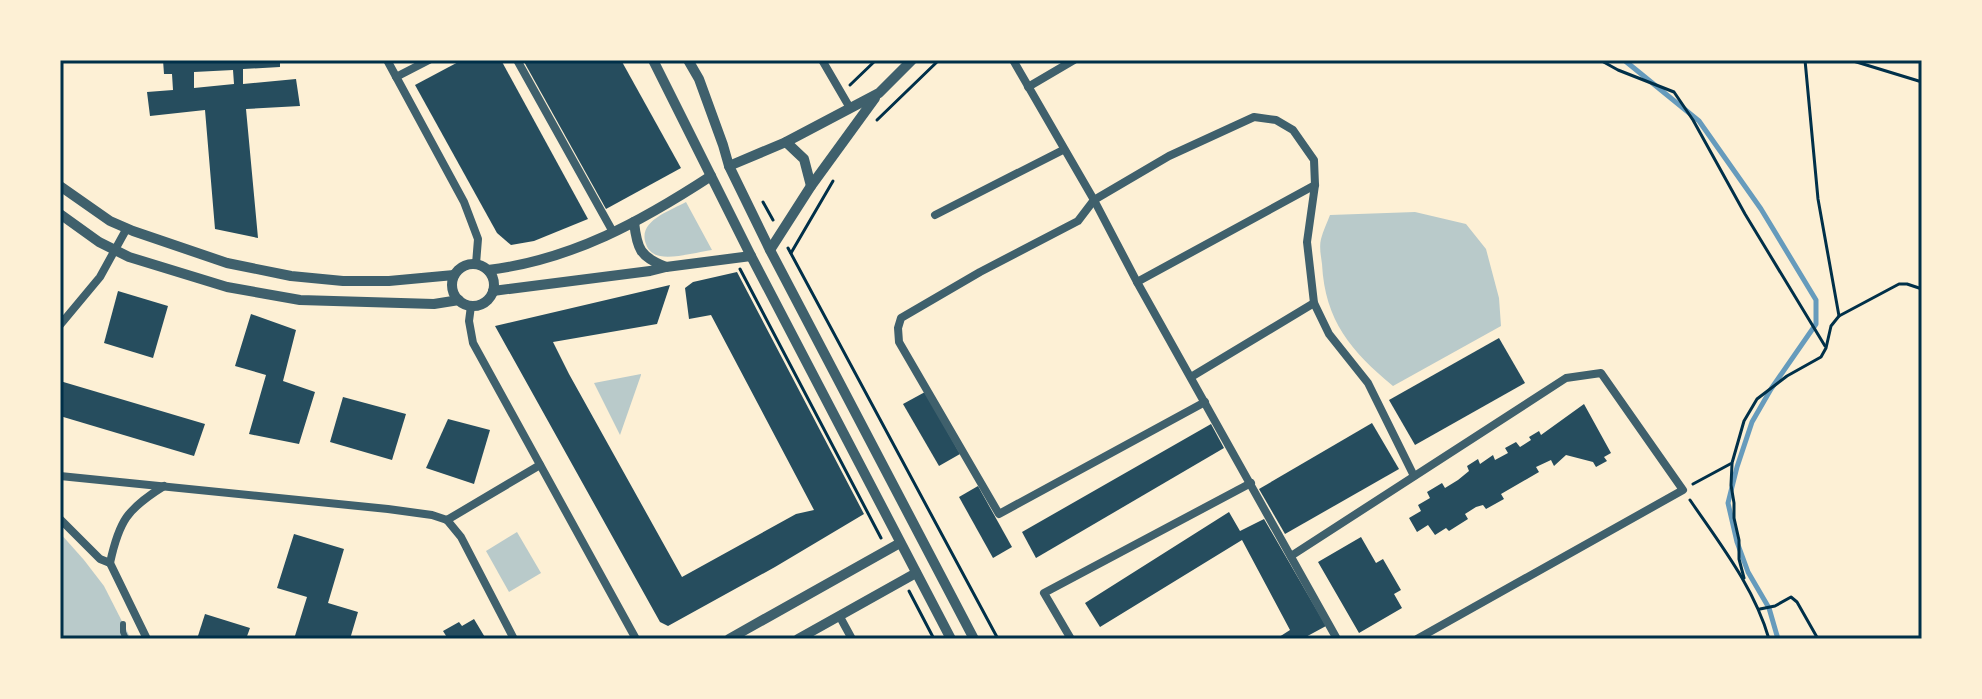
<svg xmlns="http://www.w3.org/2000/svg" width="1982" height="699" font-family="Commissioner,sans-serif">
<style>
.green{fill:#b9caca}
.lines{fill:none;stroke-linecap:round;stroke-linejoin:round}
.stream{stroke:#669bbc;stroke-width:5}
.building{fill:#264d5e;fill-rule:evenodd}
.path{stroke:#003049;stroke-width:3}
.pedestrian{stroke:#3f606c;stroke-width:6}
.minor{stroke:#3f606c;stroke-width:8}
.tertiary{stroke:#3f606c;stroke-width:10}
.neatline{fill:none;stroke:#003049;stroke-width:3}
</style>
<rect width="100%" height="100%" fill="#fdf0d5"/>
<g class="green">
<path d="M686 202 712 250C698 252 673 259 660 256 654 255 648 251 646 244 637 221 670 211 686 202Z"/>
<path d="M1415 212 1466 224 1486 249 1499 298 1501 326 1393 386C1351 351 1325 321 1322 264 1321 256 1319 247 1321 239 1323 231 1327 223 1330 215Z"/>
<polygon points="641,374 641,375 620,435 594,383"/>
<polygon points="517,532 541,573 509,592 486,551"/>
<polygon points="60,533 84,560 104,586 131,639 60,639"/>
</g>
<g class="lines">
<polyline class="stream" points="1624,60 1699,121 1761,209 1816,300 1816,324 1771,389 1752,422 1737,467 1728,503 1737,542 1748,572 1769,608 1778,639"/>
</g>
<g class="building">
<path d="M163 60H280V67L243 69V84L296 79 300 106 246 109 258 238 215 229 205 110 150 116 147 92 173 90 172 74H164ZM233 70 234 84 194 88V72Z"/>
<polygon points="462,60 501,60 588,219 534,241 511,245 497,233 415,85"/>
<polygon points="523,60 621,60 681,168 606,209"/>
<polygon points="737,272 864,514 775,567 668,626 660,622 495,326 670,285 657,324 553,342 569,374 682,577 796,514 814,510 711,315 689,319 685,288 693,282"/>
<polygon points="118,291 168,306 153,358 104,343"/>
<polygon points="251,314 296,330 283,381 315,392 299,444 249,434 266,375 235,366"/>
<polygon points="1499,338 1525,383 1415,445 1389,400"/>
<polygon points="60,381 205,424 194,456 60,416"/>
<polygon points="925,392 960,454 939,466 903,404"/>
<polygon points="343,397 406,414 392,460 330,442"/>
<polygon points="1584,404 1611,453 1604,457 1607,461 1596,467 1593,462 1566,455 1554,466 1551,460 1536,467 1539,472 1501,494 1504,499 1486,509 1483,505 1476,507 1465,514 1468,519 1449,531 1446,528 1435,535 1428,525 1417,532 1409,518 1421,511 1418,505 1430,498 1427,492 1442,483 1445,488 1458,480 1469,471 1467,466 1478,459 1480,464 1493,455 1495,460 1508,453 1505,448 1516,442 1520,447 1531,440 1529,437 1539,431 1541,435"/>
<polygon points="448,419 490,430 474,484 426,468"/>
<polygon points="1372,423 1399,469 1285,534 1259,489"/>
<polygon points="1211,424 1224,448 1036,558 1022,532"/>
<polygon points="978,486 1012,547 993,558 959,497"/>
<polygon points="1229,512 1240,531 1264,519 1326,626 1302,639 1276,639 1290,630 1242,540 1100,627 1085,603"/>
<polygon points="294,534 344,549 328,603 358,612 350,639 294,639 307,597 277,588"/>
<polygon points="1361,537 1376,563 1383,559 1401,590 1394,594 1402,608 1359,633 1318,562"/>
<polygon points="205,614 250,628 246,639 197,639"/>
<polygon points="474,619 486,639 448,639 443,631 459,622 462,626"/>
</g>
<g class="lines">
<g class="path">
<polyline points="1600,60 1618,70 1674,92 1693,120 1745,214 1825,346"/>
<polyline points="1805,60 1818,199 1839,316"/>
<polyline points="1850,60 1922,82"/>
<polyline points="850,85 876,60"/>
<polyline points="877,120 939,60"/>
<polyline points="763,202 773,220"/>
<polyline points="788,248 998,639"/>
<polyline points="791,253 833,181"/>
<polyline points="740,269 881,538"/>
<polyline points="1732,464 1731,485 1734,503 1734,518 1739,540 1739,559 1744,578"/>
<polyline points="1693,484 1732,463 1744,421 1757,399 1787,376 1821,357 1826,348 1831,326 1839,316 1899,284 1907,284 1922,289"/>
<path d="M1690 500C1720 544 1754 587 1769 639"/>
<polyline points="909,591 934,639"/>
<polyline points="1760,609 1775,606 1791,597 1797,602 1818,639"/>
</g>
<polyline class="pedestrian" points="123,624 123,632 126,639"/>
<g class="minor">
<polyline points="387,60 464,202 478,239 476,264"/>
<polyline points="517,60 613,232"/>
<polyline points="822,60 850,108"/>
<polyline points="1013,60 1094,200 1137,282 1337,639"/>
<polyline points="396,77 429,60"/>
<polyline points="1028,87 1074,60"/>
<polyline points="935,215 1063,150"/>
<polyline points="1137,282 1315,185"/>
<polyline points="471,306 469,321 473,343 636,639"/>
<polyline points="60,325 100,277 127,228"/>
<polyline points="1191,377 1314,303"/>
<polyline points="1205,402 999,514 899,342 898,328 901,318 980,272 1078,221 1094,200 1169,156 1254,117 1276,120 1293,130 1314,160 1315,185 1307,242 1314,303 1329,334 1368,383 1414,476"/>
<polyline points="60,476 388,509 432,515 447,520"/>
<polyline points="60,519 100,559 110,563 147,639"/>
<polyline points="447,520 461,537 514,639"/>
<polyline points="447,520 540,465"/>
<polyline points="1291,556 1566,378 1601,373 1683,490 1417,639"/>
<path d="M110 563C119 521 127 509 164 486"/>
<polyline points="840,617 852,639"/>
<polyline points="1071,639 1044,593 1251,483"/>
</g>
<g class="tertiary">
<polyline points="653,60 751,256 951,639"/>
<polyline points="688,60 699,79 723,145 729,166 770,250 974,639"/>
<polyline points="786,142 804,159 811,186"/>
<polyline points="729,166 786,142 879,93 912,60"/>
<polyline points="60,186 110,221 133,231 227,263 291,276 343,281 389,281 454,275"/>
<polyline points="60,214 99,242 129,257 227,287 300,300 434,304 459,300"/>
<path d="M634 222C637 249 640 257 666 267"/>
<polyline points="770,250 811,186 875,98"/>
<circle cx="473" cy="285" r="21"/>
<path d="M488 270C572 260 642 221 711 176"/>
<polyline points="493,291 650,271 666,267 751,256"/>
<polyline points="729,639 900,543"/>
<polyline points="798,639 916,573"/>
</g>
</g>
<rect width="1982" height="699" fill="none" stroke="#fdf0d5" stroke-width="124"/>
<rect x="62" y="62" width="1858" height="575" class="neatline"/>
</svg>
